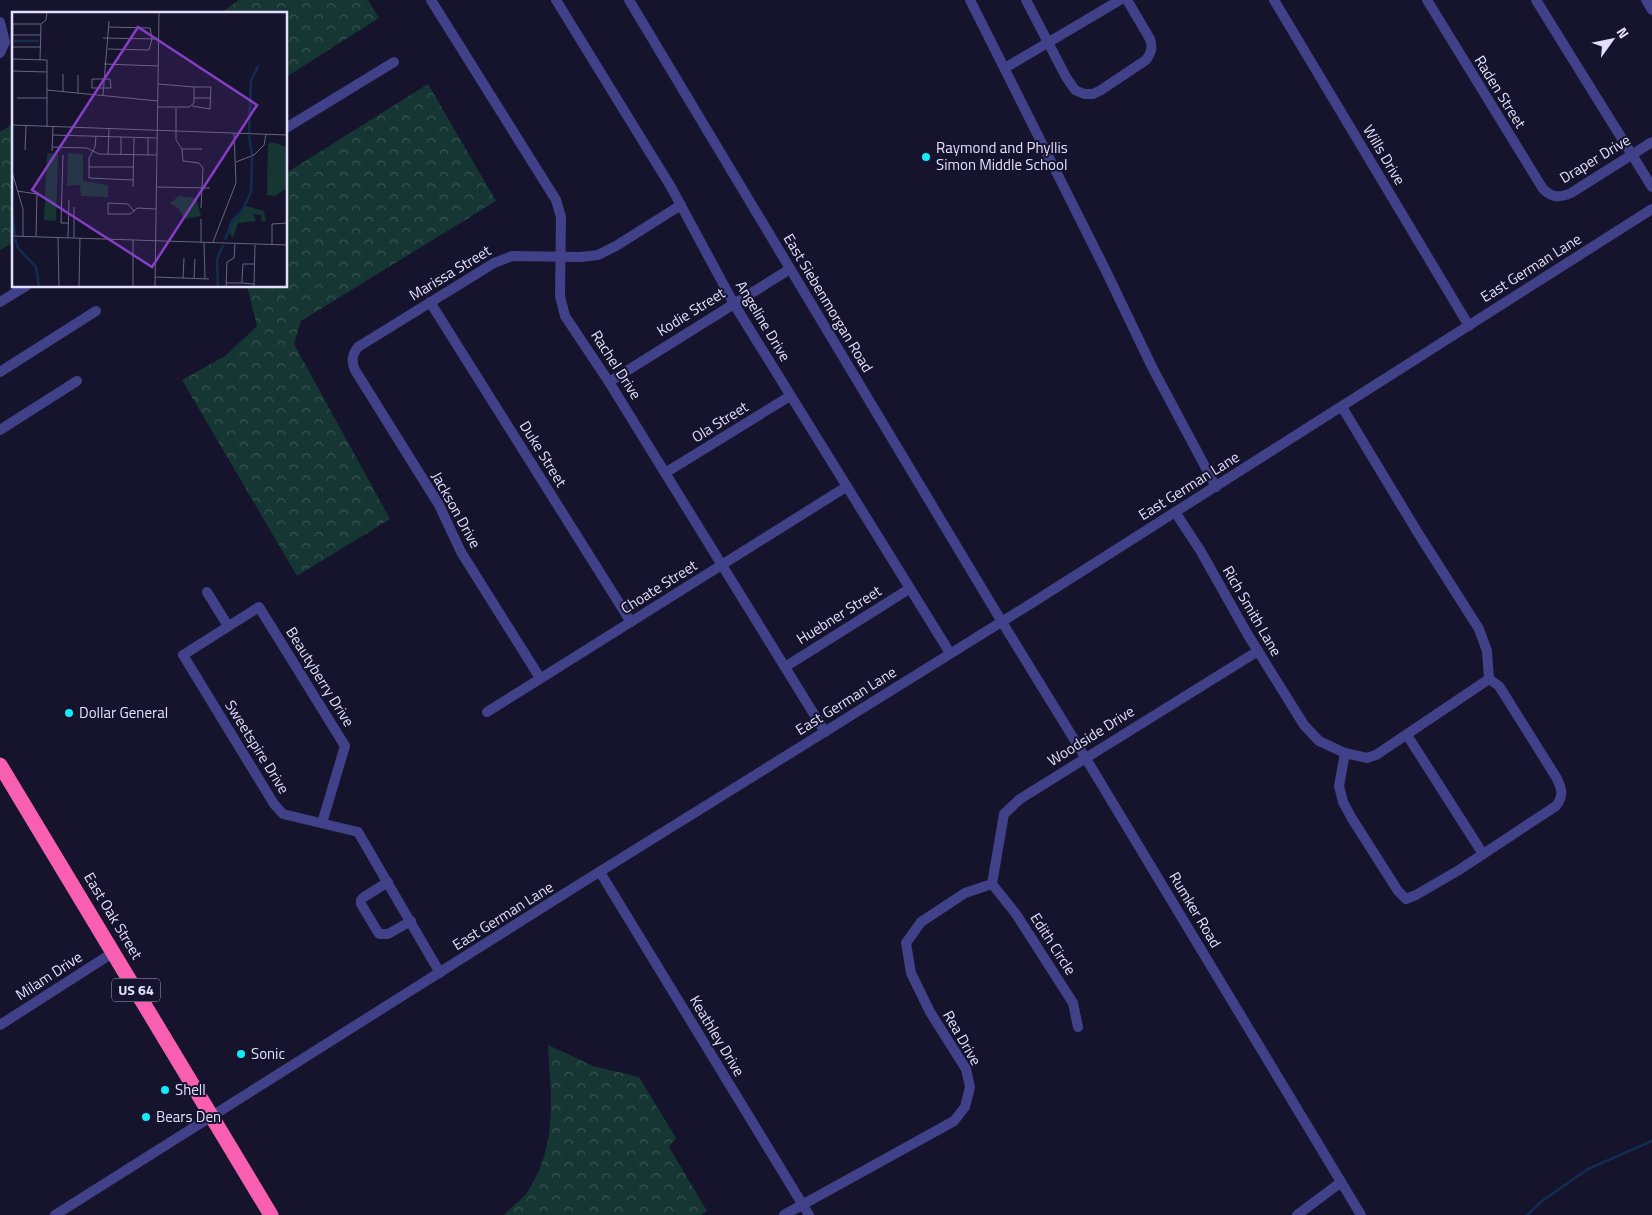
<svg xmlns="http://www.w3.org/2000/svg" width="1652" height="1215" font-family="'Titillium Web',sans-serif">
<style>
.forest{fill:url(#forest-crowns)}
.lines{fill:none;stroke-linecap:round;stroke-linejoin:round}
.stream{stroke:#122d51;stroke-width:2.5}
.minor{stroke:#404189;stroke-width:10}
.highway{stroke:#f95fb1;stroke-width:15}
.poi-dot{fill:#13ecf6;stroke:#16132c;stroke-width:2}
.labels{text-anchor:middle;stroke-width:4;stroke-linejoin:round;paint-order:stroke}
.shield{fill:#16132c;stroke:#a4a2bf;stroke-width:1}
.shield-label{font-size:14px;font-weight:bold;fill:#e1dffe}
.street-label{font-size:15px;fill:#e1dffe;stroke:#16132c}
.poi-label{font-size:15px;fill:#e1dffe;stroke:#16132c;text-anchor:start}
.inset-river{fill:none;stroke:#122d51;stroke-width:2.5}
.inset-road{fill:none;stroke:#676580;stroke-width:1}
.view{fill:#853ec5;fill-opacity:0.15;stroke:#853ec5;stroke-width:2.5}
.inset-edge{fill:none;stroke:#e1dffe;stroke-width:2.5}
</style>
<defs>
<pattern id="forest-crowns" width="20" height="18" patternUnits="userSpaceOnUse" patternTransform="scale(1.25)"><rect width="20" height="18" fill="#163633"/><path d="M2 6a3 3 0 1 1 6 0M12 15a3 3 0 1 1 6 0" fill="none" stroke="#385352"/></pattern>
</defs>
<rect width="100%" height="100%" fill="#16132c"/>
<g class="forest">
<polygon points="239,0 368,0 379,18 286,77 286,14 219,14"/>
<polygon points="428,84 496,201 301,321 294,344 390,519 297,576 182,380 225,356 257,326 247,286 286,286 286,173"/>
<polygon points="14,123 14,242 0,250 0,132"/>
<path d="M548 1045 593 1066 639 1077 676 1138 669 1147 707 1211 701 1215H504C511 1207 522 1200 528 1191 558 1144 551 1097 548 1045Z"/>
</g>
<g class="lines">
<polyline class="stream" points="1527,1215 1542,1201 1588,1169 1652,1141"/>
<g class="minor">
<polyline points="431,0 556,200 561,217 560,296 565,316 609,382 825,732"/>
<polyline points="556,0 671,187 734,304 950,653"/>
<polyline points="629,0 1002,622 1085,757 1361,1215"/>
<polyline points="970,0 1105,269 1152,367 1216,487"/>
<path d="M1026 0 1066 77 1075 90 1084 94H1093L1101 90 1146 60C1151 53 1153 48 1150 39L1127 0"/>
<polyline points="1274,0 1469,326"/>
<path d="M1427 0 1543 189C1553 198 1559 198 1571 193L1652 142"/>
<polyline points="1536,0 1652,187"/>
<polyline points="1646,0 1652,10"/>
<polyline points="0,22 5,42 0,53"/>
<polyline points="1005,68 1120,0"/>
<polyline points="286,128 394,62"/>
<polyline points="0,302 26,286"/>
<polyline points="430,302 631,622"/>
<polyline points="0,372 96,311"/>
<polyline points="609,382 790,269"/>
<polyline points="1342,407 1418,533 1479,629 1487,651 1489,679"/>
<polyline points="0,430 77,381"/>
<polyline points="665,473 790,396"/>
<path d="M1175 512 1200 550 1248 635 1304 725 1319 741 1345 753 1367 758 1376 755 1489 679 1499 686 1556 777C1562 788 1564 796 1556 806L1459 870 1416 895 1406 899 1398 891 1351 817 1343 802 1339 786 1345 753"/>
<polyline points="207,592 228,626"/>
<polyline points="785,667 909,589"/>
<path d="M540 678 461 552 439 505 355 370C351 361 352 355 358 347L494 263 512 256 581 257 598 255 616 246 681 205"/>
<polyline points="487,712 846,487"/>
<polyline points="1407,735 1483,854"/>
<polyline points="322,823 345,746 259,607 183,655 274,804 283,814 358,832 440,973"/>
<polyline points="600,872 809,1215"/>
<polyline points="388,882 364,897 361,900 361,904 379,934 388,934 411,921"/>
<polyline points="992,884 1004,814 1020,799 1258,651"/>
<polyline points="992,884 1016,914 1073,1003 1078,1027"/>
<polyline points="0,1025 114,952"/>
<polyline points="55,1215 575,887 1032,603 1652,209"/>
<polyline points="784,1215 954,1121 965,1107 970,1087 966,1069 930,1012 911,973 906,943 921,922 965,893 992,884"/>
<polyline points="1297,1215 1340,1183"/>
</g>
<polyline class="highway" points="0,765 271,1215"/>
</g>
<g class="poi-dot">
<circle cx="926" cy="157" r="5"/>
<circle cx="69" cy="713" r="5"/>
<circle cx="241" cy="1054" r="5"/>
<circle cx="165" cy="1090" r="5"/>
<circle cx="146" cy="1117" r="5"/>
</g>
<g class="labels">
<rect class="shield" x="112" y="978.5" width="48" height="23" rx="4"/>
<g class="shield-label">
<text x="136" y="995">US 64</text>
</g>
<g class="street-label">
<text transform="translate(1500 92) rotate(58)" y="5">Raden Street</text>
<text transform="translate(1384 155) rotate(59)" y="5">Wills Drive</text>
<text transform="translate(1595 159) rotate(-31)" y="5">Draper Drive</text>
<text transform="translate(1531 268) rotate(-32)" y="5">East German Lane</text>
<text transform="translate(450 273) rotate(-31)" y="5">Marissa Street</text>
<text transform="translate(828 303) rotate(59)" y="5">East Siebenmorgan Road</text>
<text transform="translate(691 312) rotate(-32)" y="5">Kodie Street</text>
<text transform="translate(763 321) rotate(59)" y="5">Angeline Drive</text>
<text transform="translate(616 365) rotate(57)" y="5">Rachel Drive</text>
<text transform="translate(720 422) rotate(-32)" y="5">Ola Street</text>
<text transform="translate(543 454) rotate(58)" y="5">Duke Street</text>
<text transform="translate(1189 486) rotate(-32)" y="5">East German Lane</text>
<text transform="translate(456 510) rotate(61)" y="5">Jackson Drive</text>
<text transform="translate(659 587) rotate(-32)" y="5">Choate Street</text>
<text transform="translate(1252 611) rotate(60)" y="5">Rich Smith Lane</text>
<text transform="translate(839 615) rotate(-32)" y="5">Huebner Street</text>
<text transform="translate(320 677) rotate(58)" y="5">Beautyberry Drive</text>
<text transform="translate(846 701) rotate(-32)" y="5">East German Lane</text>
<text transform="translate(1091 736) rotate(-32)" y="5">Woodside Drive</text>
<text transform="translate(257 747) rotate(58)" y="5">Sweetspire Drive</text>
<text transform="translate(1195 910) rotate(59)" y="5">Rumker Road</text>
<text transform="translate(113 916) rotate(59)" y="5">East Oak Street</text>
<text transform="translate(503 916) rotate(-32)" y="5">East German Lane</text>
<text transform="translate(1053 944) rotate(57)" y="5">Edith Circle</text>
<text transform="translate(49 976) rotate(-33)" y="5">Milam Drive</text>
<text transform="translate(717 1036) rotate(59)" y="5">Keathley Drive</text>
<text transform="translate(962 1038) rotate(60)" y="5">Rea Drive</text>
</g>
<g class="poi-label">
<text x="936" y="153">Raymond and Phyllis<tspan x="936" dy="17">Simon Middle School</tspan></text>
<text x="79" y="718">Dollar General</text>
<text x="251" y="1059">Sonic</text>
<text x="175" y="1095">Shell</text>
<text x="156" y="1122">Bears Den</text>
</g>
</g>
<g transform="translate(12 12)">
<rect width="275" height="275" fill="#16132c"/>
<path d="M260 130 275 135V176L263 184 255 183 256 132ZM35 141 46 142 44 209 32 208ZM56 141 71 142V169L96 173V185L69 184 68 173 55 174ZM167 184 184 186 189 204 172 207 168 198 158 191ZM234 194 252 199 254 210 249 209 250 203 241 202 244 209 226 211 221 226 217 221 220 210Z" fill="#163633"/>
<path class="inset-river" d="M2 29H27M237 121 239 69 246 54M237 123 240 143M0 202 3 223M3 227 6 236 24 255 27 275M213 228 220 209 230 199 239 180 240 145M206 275 205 248 211 233"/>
<path class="inset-road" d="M0 23H29M91 26 146 27M0 35H28M96 37 137 38 140 27 138 16 97 15M0 47 35 48V115M28 48 29 12 34 8 35 0M92 52 146 54M0 55 1 12H29M0 59 35 60M80 67H98L99 76H80ZM146 72 182 75M35 78 146 89M51 79V62M66 81V63M91 83 97 9M5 86H35M182 86H199M146 95H177L182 91V75H199L198 97 180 94M164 96V128L170 137M0 113 275 123M41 123 145 126M84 124 83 135 77 146V166L121 168M40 135 75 136 87 142 145 143M170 137 171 149 187 151 191 156 189 196M170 137H190M13 138 14 114M40 139 41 115M96 142 97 117M51 143 49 211H56M109 143V125M136 143V126M224 150 242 143 252 133 254 122M77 155H122M0 160 11 197V225M121 175 122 126M144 175 198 176M5 179 25 182 24 224M122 199 116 192 96 191V202H118L122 199 125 196 144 197M0 224 275 233M56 225 57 188M62 225V195M46 226 47 275M189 230V207M192 230 193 267M201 230 224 171 222 121M260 232V212L275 211M0 243V275M143 265 197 267M171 266 172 246M182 266 183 247M214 271H230M242 272 230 271V268L231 252H242M67 275 68 226M121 275V228M143 275 147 0M214 275 215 250 222 246 223 232M242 275 243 233"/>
<path class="view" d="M126 15 245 93 140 255 20 178Z"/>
<rect width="275" height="275" class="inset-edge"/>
</g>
<g transform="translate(1612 40) rotate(57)" stroke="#16132c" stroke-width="4" paint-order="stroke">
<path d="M0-4L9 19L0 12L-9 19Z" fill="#e1dffe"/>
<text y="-8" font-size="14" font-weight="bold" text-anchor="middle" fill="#e1dffe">N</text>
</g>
</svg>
